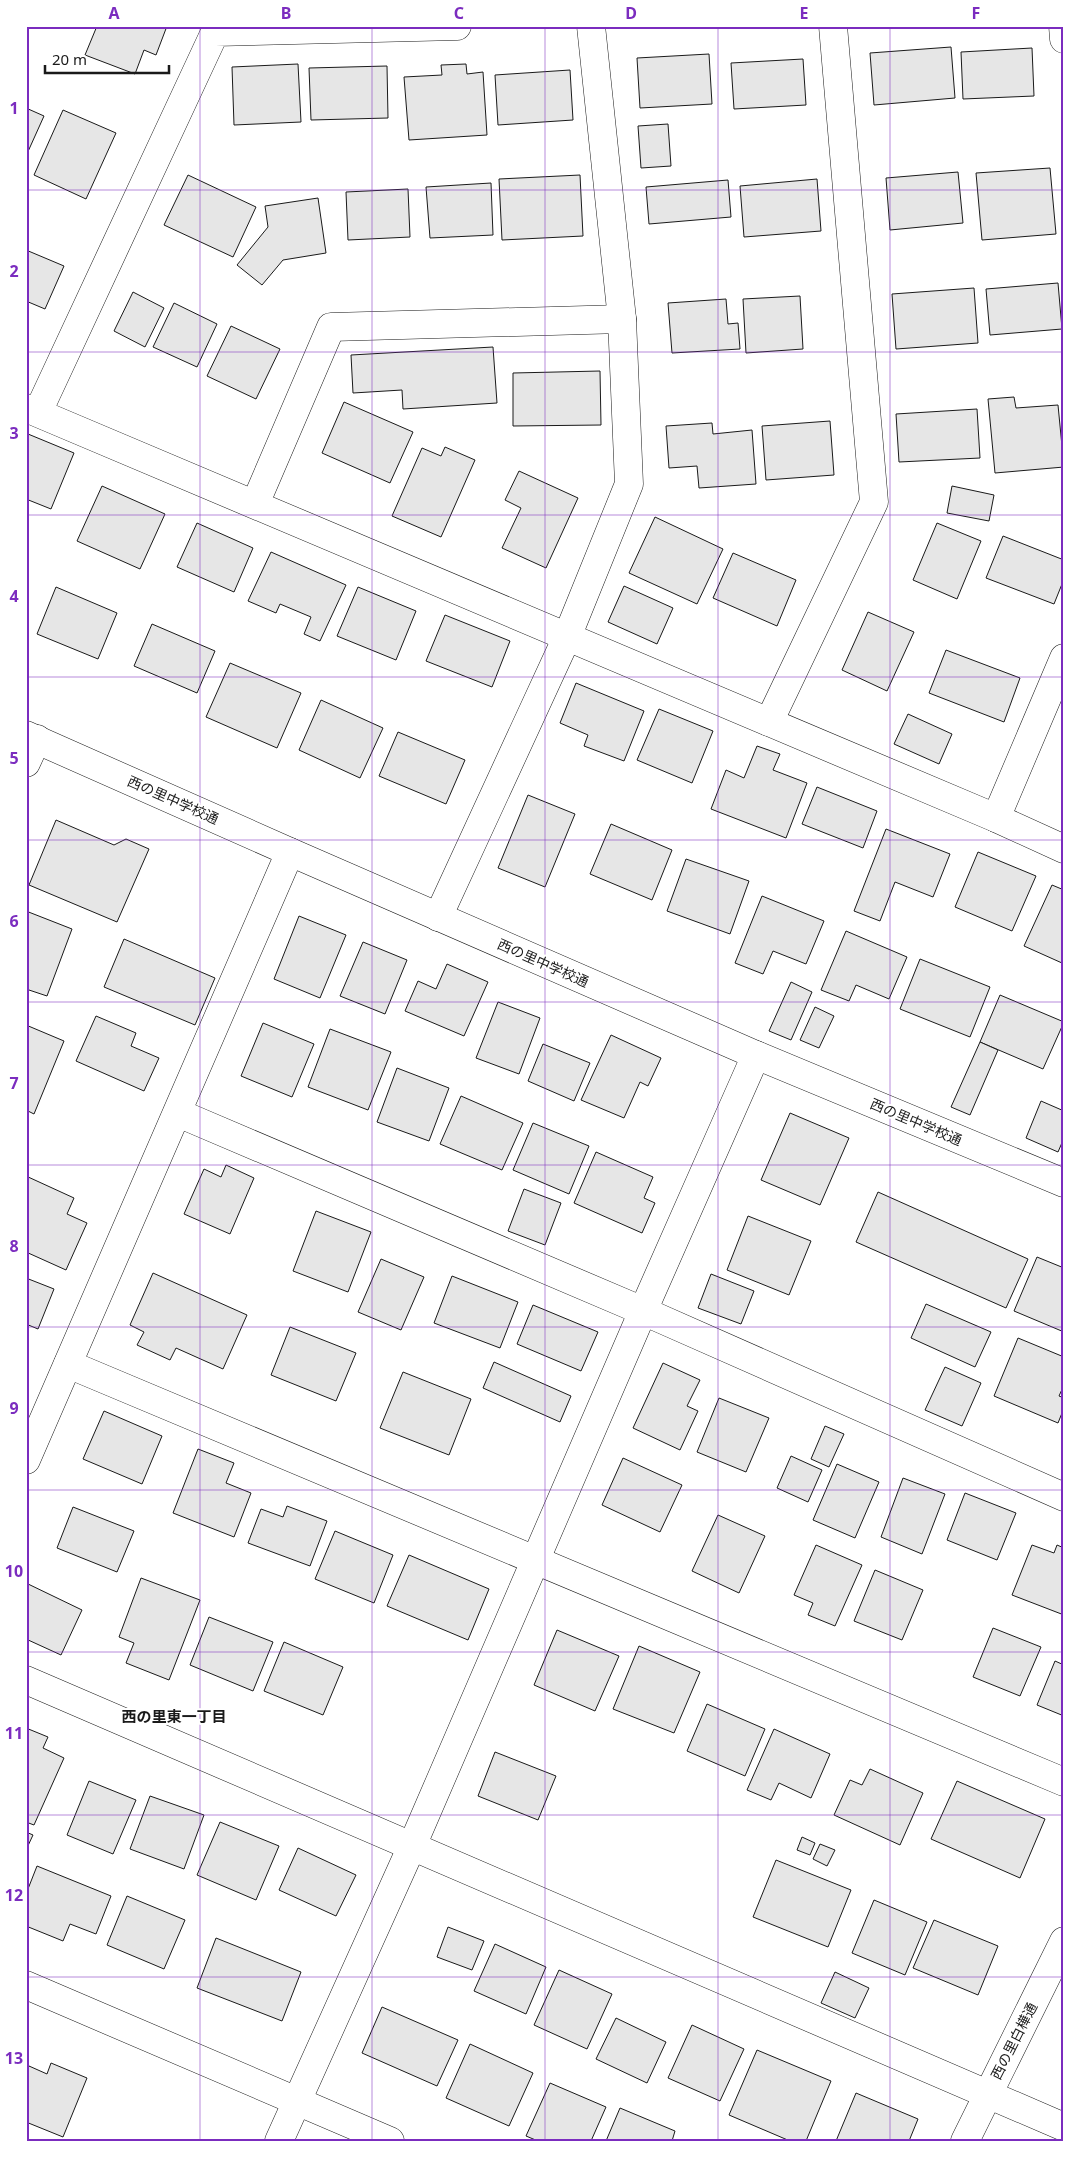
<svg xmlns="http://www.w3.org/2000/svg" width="1090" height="2167" font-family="'Noto Sans','Noto Sans JP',sans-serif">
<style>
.building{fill:#e6e6e6;stroke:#1a1a1a}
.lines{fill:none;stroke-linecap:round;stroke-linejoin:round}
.minor-casing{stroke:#1a1a1a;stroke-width:29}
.tertiary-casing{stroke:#1a1a1a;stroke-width:29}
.minor{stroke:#fff;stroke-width:28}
.tertiary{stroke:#fff;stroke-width:28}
.grid{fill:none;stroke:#7b2cbf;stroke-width:1;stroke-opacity:0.55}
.labels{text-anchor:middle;stroke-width:4;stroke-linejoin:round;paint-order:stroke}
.street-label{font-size:14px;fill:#1a1a1a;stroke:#fff}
.neighbourhood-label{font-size:15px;font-weight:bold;fill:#1a1a1a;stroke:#fff}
.neatline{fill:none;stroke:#7b2cbf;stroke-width:2}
.grid-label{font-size:16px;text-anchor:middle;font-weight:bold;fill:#7b2cbf}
</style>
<rect width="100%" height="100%" fill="#fff"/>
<g class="building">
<polygon points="97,26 167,26 156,55 144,50 135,74 85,55"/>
<polygon points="951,47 955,98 874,105 870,53"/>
<polygon points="1032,48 1034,96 963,99 961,52"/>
<polygon points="709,54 712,104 640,108 637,58"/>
<polygon points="803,59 806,105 734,109 731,63"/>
<polygon points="298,64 301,122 234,125 232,67"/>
<polygon points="466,64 467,74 483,72 487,135 409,140 404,77 442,75 441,65"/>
<polygon points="387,66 388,118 311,120 309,68"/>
<polygon points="570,70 573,120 498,125 495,75"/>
<polygon points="26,108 44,116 26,156"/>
<polygon points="63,110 116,133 86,199 34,175"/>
<polygon points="668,124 671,166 641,168 638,126"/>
<polygon points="1050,168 1056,234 982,240 976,173"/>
<polygon points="958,172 963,223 890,230 886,178"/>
<polygon points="188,175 256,207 233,257 164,225"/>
<polygon points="580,175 583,236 502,240 499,179"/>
<polygon points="817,179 821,231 744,237 740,186"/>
<polygon points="728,180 731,217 649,224 646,187"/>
<polygon points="491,183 493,235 430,238 426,187"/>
<polygon points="408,189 410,237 348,240 346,192"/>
<polygon points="318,198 326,253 283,260 262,285 237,265 268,227 265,206"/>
<polygon points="26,250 64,266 45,309 26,301"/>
<polygon points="1058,283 1062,329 990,335 986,289"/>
<polygon points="974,288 978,343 896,349 892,294"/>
<polygon points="133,292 164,308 145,347 114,331"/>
<polygon points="800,296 803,349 746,353 743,299"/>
<polygon points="726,299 728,324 738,323 740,349 672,353 668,303"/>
<polygon points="174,303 217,324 197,367 153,347"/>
<polygon points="231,326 280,349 256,399 207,376"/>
<polygon points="493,347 497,403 403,409 402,390 353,393 351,355"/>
<polygon points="600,371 601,425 513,426 513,373"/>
<polygon points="1014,397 1016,408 1058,405 1064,467 995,473 988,399"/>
<polygon points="344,402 413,432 390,483 322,453"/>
<polygon points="977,409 980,458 899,462 896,414"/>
<polygon points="830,421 834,475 766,480 762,426"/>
<polygon points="712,423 713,434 752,430 756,484 699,488 697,466 669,468 666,426"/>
<polygon points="28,434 74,453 51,509 26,499"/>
<polygon points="445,447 475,460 441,537 392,516 422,448 441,456"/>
<polygon points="519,471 578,498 546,568 502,548 521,508 505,500"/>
<polygon points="102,486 165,514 140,569 77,541"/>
<polygon points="952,486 994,495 989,521 947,513"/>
<polygon points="655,517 723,549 697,604 629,573"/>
<polygon points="197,523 253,548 234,592 177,567"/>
<polygon points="937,523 981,541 957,599 913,580"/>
<polygon points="1003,536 1064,560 1064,579 1054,604 986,578"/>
<polygon points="271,552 346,585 320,641 304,634 311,617 280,604 276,613 248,601"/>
<polygon points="733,553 796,580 777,626 713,598"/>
<polygon points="624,586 673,608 657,644 608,622"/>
<polygon points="56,587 117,613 98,659 37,634"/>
<polygon points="358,587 416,611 396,660 337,636"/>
<polygon points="868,612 914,632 887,691 842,670"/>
<polygon points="445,615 510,641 492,687 426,661"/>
<polygon points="152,624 215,651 197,693 134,666"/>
<polygon points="946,650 1020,678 1004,722 929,693"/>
<polygon points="230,663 301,693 277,748 206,717"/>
<polygon points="576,683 644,711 624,761 584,746 588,735 560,723"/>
<polygon points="321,700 383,728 360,778 299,750"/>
<polygon points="659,709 713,731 692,783 637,760"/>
<polygon points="908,714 952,734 939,764 894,744"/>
<polygon points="398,732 465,760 446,804 379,776"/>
<polygon points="757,746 780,754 773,770 807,783 786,838 711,809 726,770 744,778"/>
<polygon points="817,787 877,811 863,848 802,824"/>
<polygon points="528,795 575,814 545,887 498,868"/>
<polygon points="56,820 114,845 126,839 149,849 117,922 29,885"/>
<polygon points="611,824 672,850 652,900 590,874"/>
<polygon points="886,829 950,854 933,897 895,882 880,921 854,911"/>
<polygon points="978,852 1036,876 1012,931 955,907"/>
<polygon points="686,859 749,881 730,934 667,911"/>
<polygon points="1052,885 1064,890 1062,963 1024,946"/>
<polygon points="762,896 824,921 806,964 773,951 763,974 735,963"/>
<polygon points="26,911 72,929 47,996 26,989"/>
<polygon points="299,916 346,935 320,998 274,979"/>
<polygon points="846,931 907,957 889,999 856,985 849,1001 821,990"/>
<polygon points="124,939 215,978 195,1025 104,987"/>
<polygon points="363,942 407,960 385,1014 340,996"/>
<polygon points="920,959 990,987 970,1037 900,1009"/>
<polygon points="447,964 488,982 464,1036 405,1011 418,981 436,989"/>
<polygon points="791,982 812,992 791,1040 769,1031"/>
<polygon points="1000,995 1064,1022 1043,1069 980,1042"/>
<polygon points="498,1002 540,1018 519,1074 476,1058"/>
<polygon points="815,1007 834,1016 819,1048 800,1040"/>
<polygon points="96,1016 136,1033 131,1046 159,1058 144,1091 76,1061"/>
<polygon points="263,1023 314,1044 292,1097 241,1076"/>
<polygon points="26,1025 64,1041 34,1114 26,1110"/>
<polygon points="330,1029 391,1052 368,1110 308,1087"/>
<polygon points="611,1035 661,1058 648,1086 640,1082 624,1118 581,1100"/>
<polygon points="980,1042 998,1050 970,1115 951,1107"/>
<polygon points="543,1044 590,1063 574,1101 528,1081"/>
<polygon points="397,1068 449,1088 429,1141 377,1122"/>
<polygon points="461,1096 523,1123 502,1170 440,1144"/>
<polygon points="1041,1101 1064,1111 1064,1138 1058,1152 1026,1138"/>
<polygon points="790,1113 849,1138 820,1205 761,1180"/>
<polygon points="533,1123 589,1146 569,1194 513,1170"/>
<polygon points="596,1152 653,1177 644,1198 655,1203 642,1233 574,1203"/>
<polygon points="226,1165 254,1178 230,1234 184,1214 204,1169 221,1177"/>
<polygon points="26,1176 74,1198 67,1214 87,1223 66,1270 26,1252"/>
<polygon points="524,1189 561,1203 545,1245 508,1231"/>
<polygon points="878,1192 1028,1259 1006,1308 856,1242"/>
<polygon points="316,1211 371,1232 348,1292 293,1271"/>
<polygon points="748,1216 811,1241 789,1295 727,1270"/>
<polygon points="1037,1257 1064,1268 1064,1332 1014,1311"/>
<polygon points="381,1259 424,1277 401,1330 358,1312"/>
<polygon points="153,1273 247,1315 223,1369 176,1348 170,1360 137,1345 144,1332 130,1325"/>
<polygon points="711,1274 754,1291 741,1324 698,1308"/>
<polygon points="452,1276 518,1302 500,1348 434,1323"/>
<polygon points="26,1278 54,1289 38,1329 26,1324"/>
<polygon points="926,1304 991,1332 975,1367 911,1338"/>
<polygon points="533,1305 598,1332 581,1371 517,1344"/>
<polygon points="290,1327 356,1353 336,1401 271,1375"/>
<polygon points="1018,1338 1064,1357 1064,1385 1059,1396 1064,1398 1064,1408 1058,1423 994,1396"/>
<polygon points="494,1362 571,1396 560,1422 483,1388"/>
<polygon points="663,1363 700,1380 687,1406 698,1411 680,1450 633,1428"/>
<polygon points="945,1367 981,1383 962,1426 925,1410"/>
<polygon points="403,1372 471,1399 449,1455 380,1428"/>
<polygon points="719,1398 769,1418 746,1472 697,1452"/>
<polygon points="104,1411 162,1436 142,1484 83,1459"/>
<polygon points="825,1426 844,1434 829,1467 811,1459"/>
<polygon points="198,1449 234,1463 226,1483 251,1493 234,1537 173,1513"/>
<polygon points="791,1456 822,1470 808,1502 777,1488"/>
<polygon points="623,1458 682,1485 660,1532 602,1505"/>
<polygon points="837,1464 879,1482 855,1538 813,1520"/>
<polygon points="903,1478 945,1494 922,1554 881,1537"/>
<polygon points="965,1493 1016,1513 997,1560 947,1540"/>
<polygon points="287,1506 327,1521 310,1566 248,1543 261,1509 283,1517"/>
<polygon points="73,1507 134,1531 117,1572 57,1548"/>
<polygon points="718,1515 765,1536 739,1593 692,1571"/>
<polygon points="335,1531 393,1555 374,1603 315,1579"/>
<polygon points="816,1545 862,1565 835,1626 808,1615 813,1603 794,1595"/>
<polygon points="1032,1545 1054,1553 1057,1545 1064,1548 1064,1615 1012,1595"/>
<polygon points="409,1555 489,1589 468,1640 387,1606"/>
<polygon points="875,1570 923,1590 902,1640 854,1621"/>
<polygon points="141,1578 200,1600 169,1680 126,1663 134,1643 119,1637"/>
<polygon points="26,1583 82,1610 61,1655 26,1639"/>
<polygon points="209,1617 273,1642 253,1691 190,1665"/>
<polygon points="993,1628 1041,1647 1020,1696 973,1677"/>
<polygon points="557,1630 619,1656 595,1711 534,1685"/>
<polygon points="284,1642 343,1667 323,1715 264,1691"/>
<polygon points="639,1646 700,1672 674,1733 613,1709"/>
<polygon points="1055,1661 1064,1665 1064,1716 1037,1705"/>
<polygon points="707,1704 765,1729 745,1776 687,1751"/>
<polygon points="26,1728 48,1737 43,1748 64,1758 34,1825 26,1822"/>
<polygon points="774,1729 830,1754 811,1798 779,1783 771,1800 747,1790"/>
<polygon points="495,1752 556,1776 538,1820 478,1796"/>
<polygon points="870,1769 923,1793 900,1845 834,1815 850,1780 862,1785"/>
<polygon points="89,1781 136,1800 113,1854 67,1835"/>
<polygon points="957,1781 1045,1819 1020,1878 931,1839"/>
<polygon points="150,1796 204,1815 184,1869 130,1849"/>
<polygon points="220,1822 279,1846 256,1900 197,1875"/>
<polygon points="26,1832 33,1835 26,1850"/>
<polygon points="802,1837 815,1843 810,1855 797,1850"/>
<polygon points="820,1844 835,1850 827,1866 813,1859"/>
<polygon points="298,1848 356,1875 336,1916 279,1890"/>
<polygon points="776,1860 851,1890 828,1947 753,1917"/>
<polygon points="37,1866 111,1896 96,1934 70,1924 63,1941 26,1926 26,1894"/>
<polygon points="127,1896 185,1920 164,1969 107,1945"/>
<polygon points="874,1900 927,1922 905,1975 852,1953"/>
<polygon points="934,1920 998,1946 978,1995 913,1968"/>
<polygon points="448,1927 484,1941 472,1970 437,1957"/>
<polygon points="216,1938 301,1972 282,2021 197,1988"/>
<polygon points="495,1944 546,1967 526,2014 474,1991"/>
<polygon points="559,1970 612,1994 587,2049 534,2025"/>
<polygon points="835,1972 869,1988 855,2018 821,2003"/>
<polygon points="382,2007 458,2040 437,2086 362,2053"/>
<polygon points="616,2018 666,2042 647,2083 596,2059"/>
<polygon points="692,2025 744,2049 720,2101 668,2078"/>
<polygon points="470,2044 533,2073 509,2126 446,2098"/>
<polygon points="757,2050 831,2081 806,2141 790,2141 729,2115"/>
<polygon points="51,2063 87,2078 63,2137 26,2122 26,2074 29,2066 47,2074"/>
<polygon points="550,2083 606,2107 591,2141 538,2141 526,2136"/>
<polygon points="856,2093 918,2119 909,2141 836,2141"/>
<polygon points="620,2108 675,2131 672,2141 606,2141"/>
</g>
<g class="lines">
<g class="minor-casing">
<g id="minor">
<polyline points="1063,26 1064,39"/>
<polyline points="26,408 996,818 1064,849"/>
<polyline points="38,412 215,32 457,26"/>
<polyline points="255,504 331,327 622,319"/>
<polyline points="769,722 874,502 833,26"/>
<polyline points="26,763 37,739"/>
<polyline points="996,818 1064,658"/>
<polyline points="438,917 567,637 629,484 622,319 591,26"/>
<polyline points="178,1113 643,1311 1064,1497"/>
<polyline points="68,1364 1064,1782"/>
<polyline points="26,1460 290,852"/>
<polyline points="26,1680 1064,2127"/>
<polyline points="26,1985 390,2141"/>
<polyline points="279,2141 412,1846 643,1311 756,1055"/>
<polyline points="965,2141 1064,1941"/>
</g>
</g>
<g class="tertiary-casing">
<polyline id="tertiary" points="26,735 290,852 756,1055 1064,1183"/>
</g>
<use href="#minor" class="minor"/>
<use href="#tertiary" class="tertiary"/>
</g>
<path class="grid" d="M200 26V2141M372 26V2141M545 26V2141M718 26V2141M890 26V2141M26 190H1064M26 352H1064M26 515H1064M26 677H1064M26 840H1064M26 1002H1064M26 1165H1064M26 1327H1064M26 1490H1064M26 1652H1064M26 1815H1064M26 1977H1064"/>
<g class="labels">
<g class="street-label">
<text transform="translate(173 800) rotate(24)" y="5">西の里中学校通</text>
<text transform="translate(543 963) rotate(24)" y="5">西の里中学校通</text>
<text transform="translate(916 1122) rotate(23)" y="5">西の里中学校通</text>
<text transform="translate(1014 2041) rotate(-63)" y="5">西の里白樺通</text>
</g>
<g class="neighbourhood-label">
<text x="174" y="1722">西の里東一丁目</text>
</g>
</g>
<rect width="1090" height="2167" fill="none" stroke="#ffffff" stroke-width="55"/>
<path d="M45 65v8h124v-8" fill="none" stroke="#1a1a1a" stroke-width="2.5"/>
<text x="52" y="65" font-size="15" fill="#1a1a1a" stroke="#ffffff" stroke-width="4" paint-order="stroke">20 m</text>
<rect x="28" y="28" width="1034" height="2112" class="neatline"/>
<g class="grid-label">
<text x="114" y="19">A</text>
<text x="286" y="19">B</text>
<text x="459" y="19">C</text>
<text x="631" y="19">D</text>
<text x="804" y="19">E</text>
<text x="976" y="19">F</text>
<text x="14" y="114">1</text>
<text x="14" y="277">2</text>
<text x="14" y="439">3</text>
<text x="14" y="602">4</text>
<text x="14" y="764">5</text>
<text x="14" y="927">6</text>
<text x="14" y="1089">7</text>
<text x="14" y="1252">8</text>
<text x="14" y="1414">9</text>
<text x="14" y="1577">10</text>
<text x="14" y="1739">11</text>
<text x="14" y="1901">12</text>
<text x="14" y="2064">13</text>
</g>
</svg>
